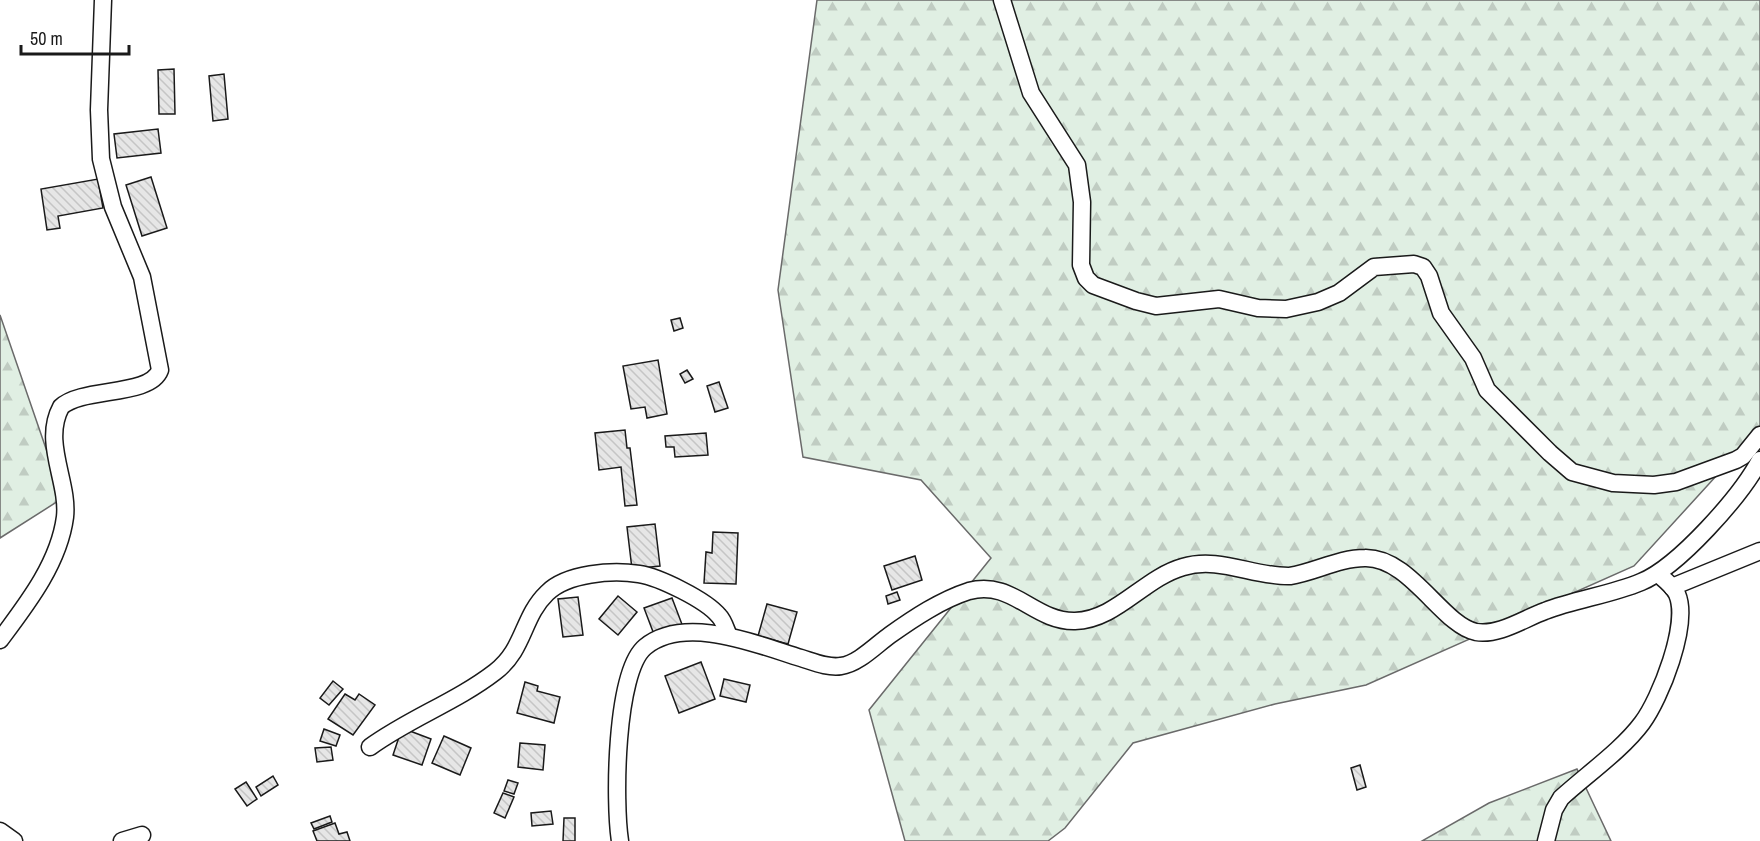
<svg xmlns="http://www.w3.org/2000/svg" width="1760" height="841" font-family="'Archivo Narrow',sans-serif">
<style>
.forest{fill:url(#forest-firs);stroke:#6a6a6a;stroke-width:1.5}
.building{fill:url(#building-back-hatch);stroke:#1a1a1a;stroke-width:1.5}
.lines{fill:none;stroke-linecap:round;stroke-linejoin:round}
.minor-casing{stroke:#1a1a1a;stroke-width:19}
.minor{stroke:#fff;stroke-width:16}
</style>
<defs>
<pattern id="forest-firs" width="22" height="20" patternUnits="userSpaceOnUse" patternTransform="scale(1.5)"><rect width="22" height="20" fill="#e0efe3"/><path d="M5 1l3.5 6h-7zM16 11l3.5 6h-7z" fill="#c0ccc2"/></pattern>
<pattern id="building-back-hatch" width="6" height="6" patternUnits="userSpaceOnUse" patternTransform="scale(1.5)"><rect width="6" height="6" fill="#e6e6e6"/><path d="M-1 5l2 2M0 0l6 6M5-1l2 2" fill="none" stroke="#c5c5c5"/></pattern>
</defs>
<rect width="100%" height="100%" fill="#fff"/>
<g class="forest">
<polygon points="817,0 1760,0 1760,428 1634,566 1366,685 1275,704 1133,743 1065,828 1048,841 905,841 869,710 991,558 921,480 803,457 778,290"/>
<polygon points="0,315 63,498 0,538"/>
<polygon points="1577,769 1611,841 1422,841 1489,803"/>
</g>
<g class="building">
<polygon points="174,69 175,114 159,114 158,70"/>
<polygon points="224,74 228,119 213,121 209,76"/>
<polygon points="158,129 161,153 117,158 114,134"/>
<polygon points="151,177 167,228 142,236 126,185"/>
<polygon points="98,179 103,208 58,216 60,228 47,230 41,189"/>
<polygon points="680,318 683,328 674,331 671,320"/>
<polygon points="658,360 667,414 647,418 645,407 631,409 623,366"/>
<polygon points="687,370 693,379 685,383 680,374"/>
<polygon points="719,382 728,408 715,412 707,386"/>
<polygon points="625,430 627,448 630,448 637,505 625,506 621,467 599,470 595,433"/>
<polygon points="706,433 708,455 675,457 674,447 666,447 665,436"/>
<polygon points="655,524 660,566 632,569 627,527"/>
<polygon points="713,532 738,533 736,584 704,583 706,552 712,553"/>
<polygon points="915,556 922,580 892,590 884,566"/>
<polygon points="897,592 900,600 888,604 886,596"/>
<polygon points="618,596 637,612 618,635 599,619"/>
<polygon points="578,597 583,635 563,637 558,599"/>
<polygon points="672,598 683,627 655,637 644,608"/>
<polygon points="767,604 797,612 788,644 758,636"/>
<polygon points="701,662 715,699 679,713 665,676"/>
<polygon points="724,679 750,685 746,702 720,696"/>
<polygon points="333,681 343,689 329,705 320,698"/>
<polygon points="525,682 538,686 537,691 560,697 554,723 517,713"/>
<polygon points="345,694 355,700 359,694 375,705 353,735 328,719"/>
<polygon points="402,728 431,739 422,765 393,755"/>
<polygon points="324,729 340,735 336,746 320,741"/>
<polygon points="444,736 471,748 460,775 432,763"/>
<polygon points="520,743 545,745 543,770 518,767"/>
<polygon points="331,747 333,760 317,762 315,748"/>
<polygon points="1360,765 1366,787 1357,790 1351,768"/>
<polygon points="273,776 278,785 261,796 256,787"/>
<polygon points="508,780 518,783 514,794 504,791"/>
<polygon points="246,782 257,799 247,806 235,789"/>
<polygon points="503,793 514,797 505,818 494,813"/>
<polygon points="551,811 553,824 532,826 531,813"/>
<polygon points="330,816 332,822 314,829 311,823"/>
<polygon points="564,818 575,818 575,841 563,841"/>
<polygon points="335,823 339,834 347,832 350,841 317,841 313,831"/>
</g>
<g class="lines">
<g class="minor-casing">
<g id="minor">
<polyline points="1002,0 1031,93 1077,165 1082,202 1081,265 1086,278 1093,285 1136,301 1156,306 1219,299 1258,308 1286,309 1318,302 1339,293 1374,267 1414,264 1423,267 1429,276 1441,313 1473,358 1487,390 1550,453 1572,472 1613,483 1654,485 1676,482 1736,460 1743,456 1760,435"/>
<polyline points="1672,587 1760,551"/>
<path d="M0 640C27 604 59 563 65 517 69 482 42 442 61 407 82 387 150 397 160 370L142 277 113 207 101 159 99 110 103 0"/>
<path d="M370 747C410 718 456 702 495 672 525 649 522 617 547 593 567 573 612 570 639 574 659 577 706 600 719 616 724 621 726 630 729 636"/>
<polyline points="0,831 14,841"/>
<polyline points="122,841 142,835"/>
<path d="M620 841C614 803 615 672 645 647 685 614 758 645 801 658 814 662 828 668 841 666 858 664 876 645 890 635 914 618 941 600 969 591 1012 579 1034 622 1075 621 1116 620 1144 578 1183 567 1219 556 1254 577 1290 576 1315 572 1339 558 1365 558 1410 557 1442 625 1476 632 1499 636 1525 618 1545 611 1576 599 1610 595 1641 582 1678 567 1741 496 1760 460"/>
<path d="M1546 841 1554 810 1561 798C1586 775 1622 750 1642 723 1660 699 1690 624 1677 594 1673 586 1665 580 1658 574"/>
</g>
</g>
<use href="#minor" class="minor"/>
</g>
<path d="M21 45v9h108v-9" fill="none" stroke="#1a1a1a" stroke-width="3"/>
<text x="30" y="45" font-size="18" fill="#1a1a1a" stroke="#ffffff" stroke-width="4.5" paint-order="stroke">50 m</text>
</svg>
